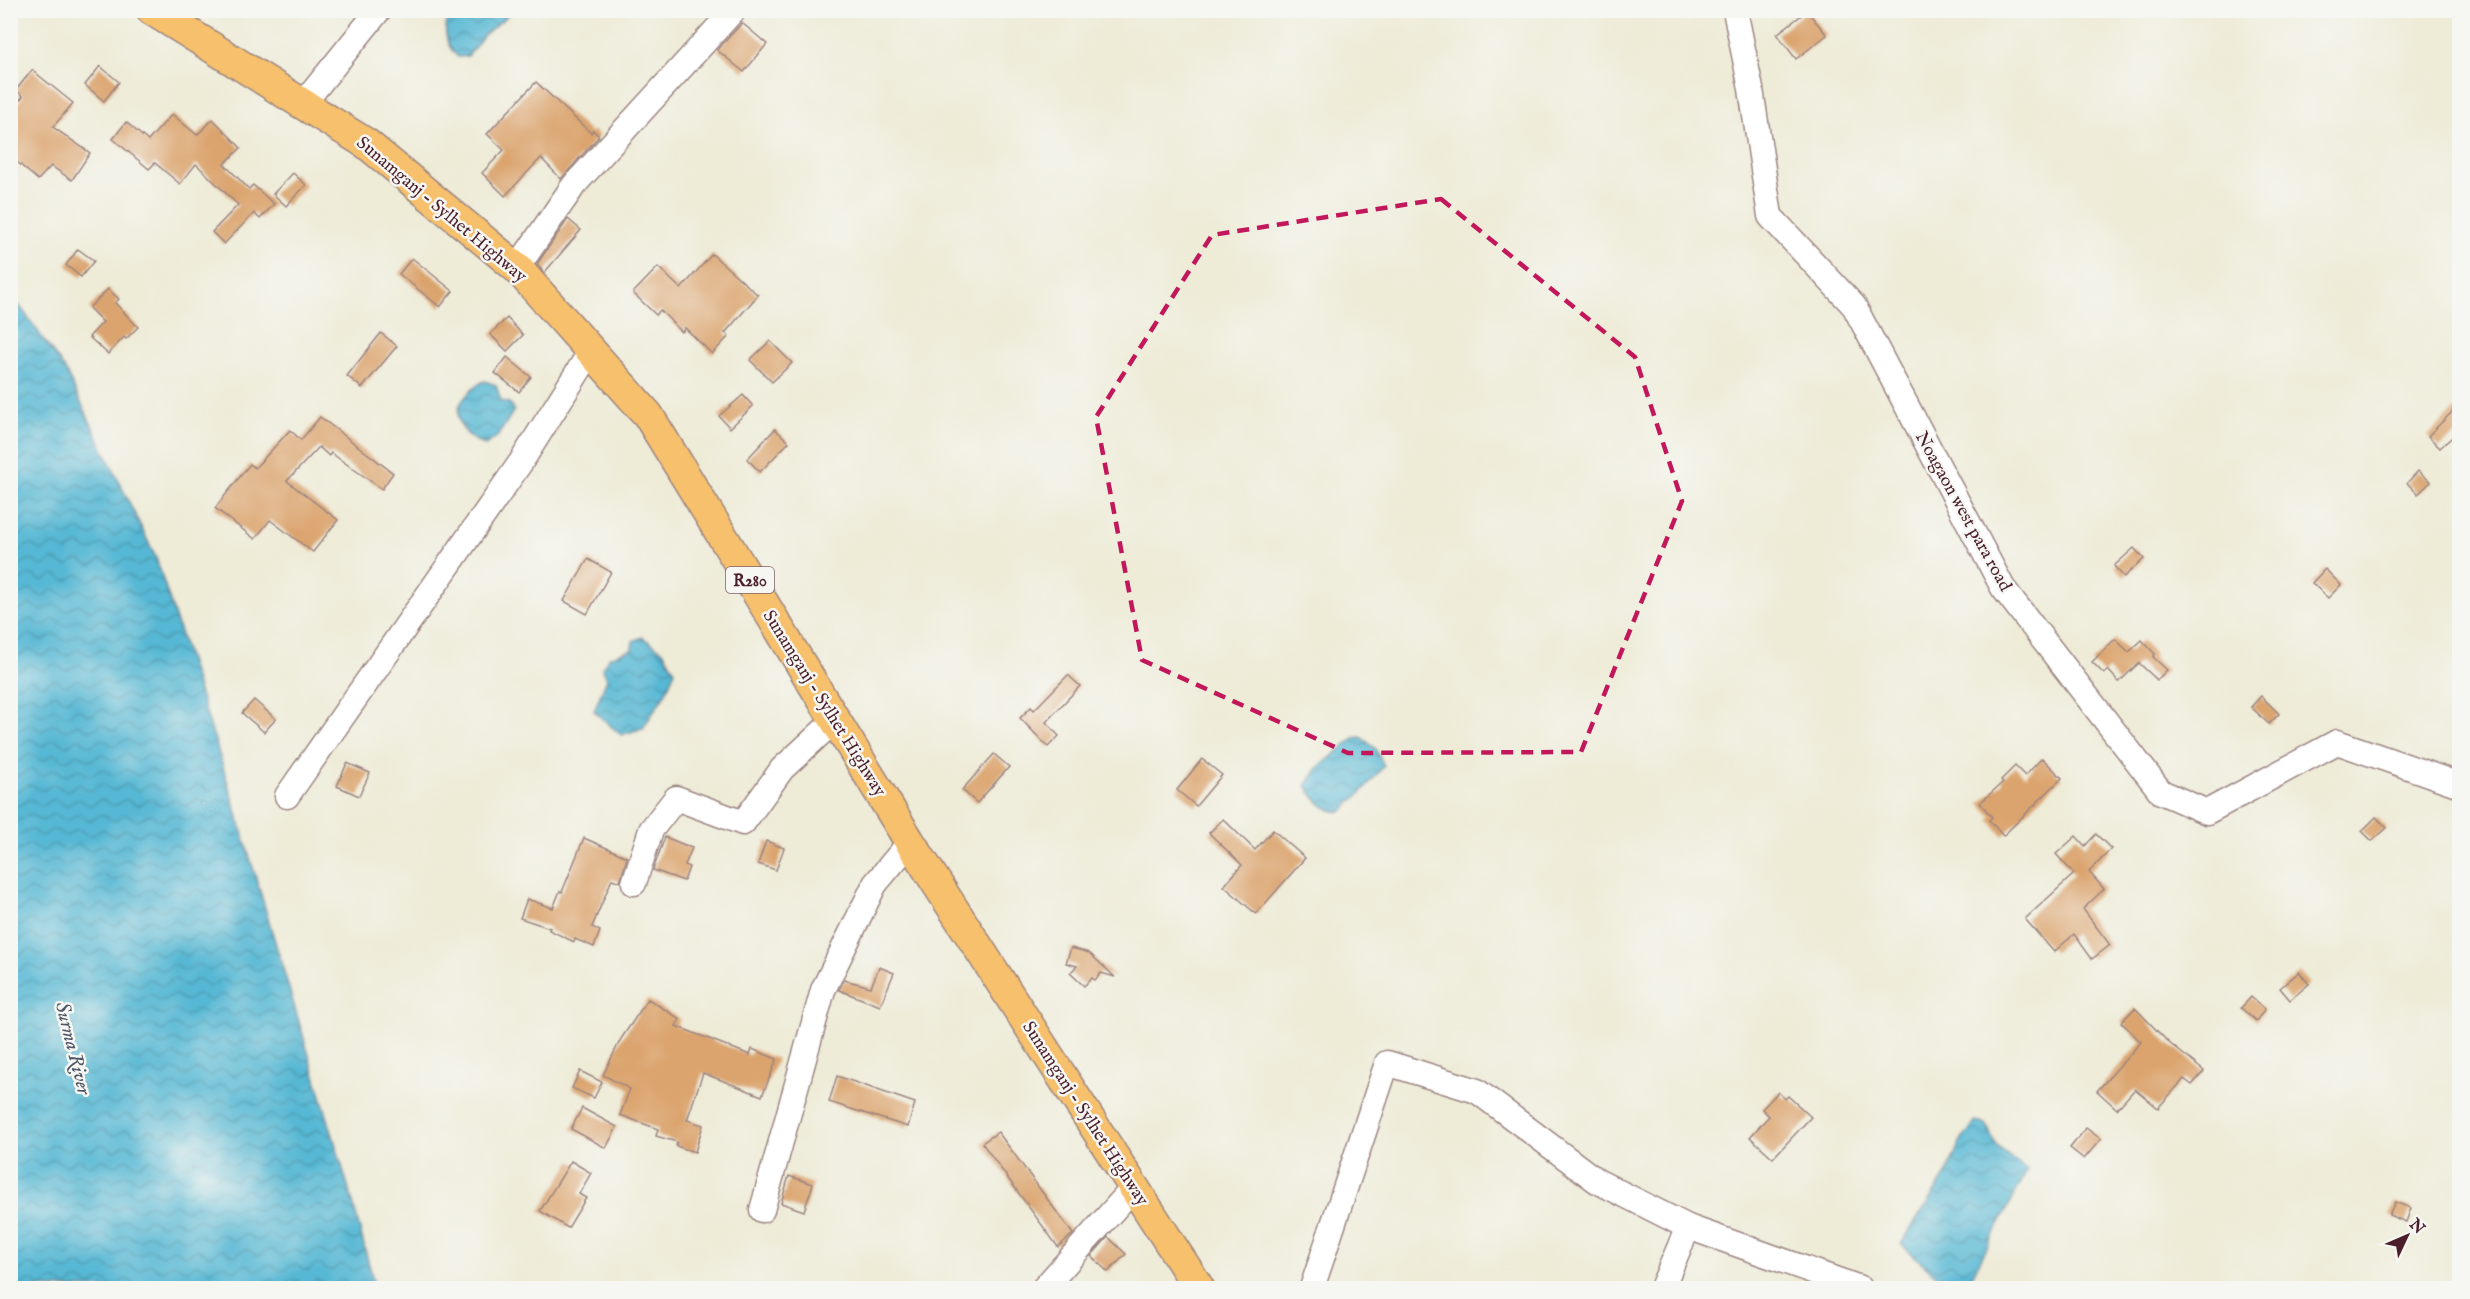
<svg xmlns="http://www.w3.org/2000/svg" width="2470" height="1299" font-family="'IM FELL English',serif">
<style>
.water{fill:url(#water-waves);stroke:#506c80;stroke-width:1.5}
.building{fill:#dba46e}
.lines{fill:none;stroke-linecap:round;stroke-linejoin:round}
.minor-casing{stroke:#9c8581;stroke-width:27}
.major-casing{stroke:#9c8581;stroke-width:33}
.minor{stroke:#fff;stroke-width:24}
.major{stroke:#f7c06c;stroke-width:30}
.marked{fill:none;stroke:#c2185b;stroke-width:4.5;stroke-dasharray:12 8;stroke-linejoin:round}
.labels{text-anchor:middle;stroke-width:5;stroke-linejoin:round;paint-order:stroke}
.shield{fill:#f6f6f2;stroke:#7e6067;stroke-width:1.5}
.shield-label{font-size:16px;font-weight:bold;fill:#4a1f2b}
.street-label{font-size:18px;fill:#4a1f2b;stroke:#f6f6f2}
.water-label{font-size:20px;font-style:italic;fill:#4e5566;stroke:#f6f6f2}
</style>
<defs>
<pattern id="water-waves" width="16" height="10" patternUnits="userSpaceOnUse" patternTransform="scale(1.5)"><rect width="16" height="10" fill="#56b8d4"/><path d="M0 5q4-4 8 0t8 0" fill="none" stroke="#4995ac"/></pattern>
</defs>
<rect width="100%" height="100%" fill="#f6f6f2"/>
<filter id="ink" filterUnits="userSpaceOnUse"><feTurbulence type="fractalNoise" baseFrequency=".0167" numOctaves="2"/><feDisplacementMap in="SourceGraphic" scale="12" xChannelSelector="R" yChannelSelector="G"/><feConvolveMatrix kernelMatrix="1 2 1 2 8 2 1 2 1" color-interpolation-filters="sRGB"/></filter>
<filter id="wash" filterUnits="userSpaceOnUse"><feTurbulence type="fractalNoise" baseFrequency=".008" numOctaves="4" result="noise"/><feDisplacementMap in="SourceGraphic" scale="24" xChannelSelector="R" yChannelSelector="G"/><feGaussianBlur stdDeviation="1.35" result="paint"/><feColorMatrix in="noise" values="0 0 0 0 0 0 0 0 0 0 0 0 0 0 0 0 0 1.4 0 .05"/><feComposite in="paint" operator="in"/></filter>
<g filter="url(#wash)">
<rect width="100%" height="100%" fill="#eeebd7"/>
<g class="water">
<path d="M454 11V10L509 11 507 16 484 35 468 56 458 57C445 45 440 24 454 11Z"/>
<polygon points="11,294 64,368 156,558 217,747 353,1203 375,1288 11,1288"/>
<path d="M485 381 496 385 501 401 509 403 514 410 498 436 485 445C461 435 447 413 470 392 475 387 478 383 485 381Z"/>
<polygon points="642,637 663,651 675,671 665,694 643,728 621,735 594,711 607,678 602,668 609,657 632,649 633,641"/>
<path d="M1361 737 1375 748 1384 766 1362 792 1342 811C1326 814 1314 798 1306 786L1317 769 1354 738Z"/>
<polygon points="1975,1122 1986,1124 1997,1147 2027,1171 1970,1280 1937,1276 1901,1244 1947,1173 1959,1144"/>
</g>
<g id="blocks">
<g class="building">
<polygon points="1807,11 1827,35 1796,59 1777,34"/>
<polygon points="742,23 767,44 744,72 717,50"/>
<polygon points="100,66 119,82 104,101 85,85"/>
<polygon points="32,70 73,103 53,127 90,153 72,180 51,166 38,180 10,156 10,113 23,96 16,90"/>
<polygon points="536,82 591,133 593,130 599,136 561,179 541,158 505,196 482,173 504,150 487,134"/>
<polygon points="172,114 197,135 213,119 241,148 224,164 249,189 253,185 274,204 260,219 254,213 224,244 212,232 238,205 196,164 180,184 155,163 149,169 113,139 126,122 148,141"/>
<polygon points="293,173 306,185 286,206 273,194"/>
<polygon points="568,219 581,230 544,273 537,264"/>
<polygon points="78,249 94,261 81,277 66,265"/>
<polygon points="712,254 758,295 725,333 729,336 712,354 685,328 682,332 660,310 656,315 633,293 658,267 681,289"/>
<polygon points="412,258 453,291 440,307 399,274"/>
<polygon points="108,289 119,299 115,303 138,327 126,339 124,337 108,354 89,337 103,322 89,308"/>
<polygon points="507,318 523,335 507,351 490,334"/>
<polygon points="381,333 397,346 362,388 347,376"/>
<polygon points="770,341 792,363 772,382 750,360"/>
<polygon points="507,357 531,377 519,392 495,373"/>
<polygon points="743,395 753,406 730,428 719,416"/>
<polygon points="2460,404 2460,430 2440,448 2428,436"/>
<polygon points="320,417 393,473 382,489 331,453 329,456 319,447 287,481 338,520 313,552 270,520 255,539 215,508 250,464 255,468 290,430 301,440"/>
<polygon points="775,429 789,442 760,472 747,459"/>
<polygon points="2418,471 2431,482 2418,494 2407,483"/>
<polygon points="2134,548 2144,559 2124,577 2114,566"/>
<polygon points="588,559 611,572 587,614 564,601"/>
<polygon points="2325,569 2341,585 2328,598 2312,583"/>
<polygon points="2115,639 2129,652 2142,640 2155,654 2153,657 2167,670 2157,680 2139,663 2119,682 2108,670 2104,674 2092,662"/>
<polygon points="1068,675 1080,686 1046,722 1059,736 1048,747 1020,718 1031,707 1034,710"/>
<polygon points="2261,696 2279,714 2269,724 2251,707"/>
<polygon points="254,700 276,719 264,732 242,713"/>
<polygon points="994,754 1009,767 977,803 962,790"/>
<polygon points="2042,758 2062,778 2003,836 1989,820 1992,817 1980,803 2003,782 2001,780 2015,766 2025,776"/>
<polygon points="1202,759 1222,775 1196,806 1177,790"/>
<polygon points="347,763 370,773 359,796 337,786"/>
<polygon points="2376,817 2387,828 2372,841 2362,831"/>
<polygon points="1223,819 1255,850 1273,830 1305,858 1256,914 1224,886 1242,865 1209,833"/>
<polygon points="2096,834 2111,849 2089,872 2104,889 2083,909 2110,945 2092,959 2074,934 2054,952 2025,919 2074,874 2056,854 2076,836 2085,846"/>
<polygon points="665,837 692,848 685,865 689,867 684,881 653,870"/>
<polygon points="584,838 627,857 620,882 612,879 592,927 600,931 594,947 575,939 574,942 549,930 550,928 520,918 527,899 553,908 560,891 562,892"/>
<polygon points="766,841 784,848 776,870 758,864"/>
<polygon points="1071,948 1089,953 1115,977 1101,973 1095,980 1092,978 1084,986 1070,973 1077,966 1066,963"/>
<polygon points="879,967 894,973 880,1006 839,990 844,980 871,987"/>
<polygon points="2299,972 2309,984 2290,1000 2280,988"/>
<polygon points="2251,997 2265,1009 2256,1021 2241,1008"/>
<polygon points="648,999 680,1019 676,1026 750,1055 752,1049 777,1059 762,1096 703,1073 687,1120 703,1125 695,1152 676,1146 677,1142 656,1136 658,1129 620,1115 630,1089 603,1075 621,1039"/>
<polygon points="2135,1008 2168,1042 2204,1071 2192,1085 2184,1079 2158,1108 2135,1089 2117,1109 2097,1091 2141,1042 2121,1022"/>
<polygon points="580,1071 602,1082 594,1098 572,1088"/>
<polygon points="837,1076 915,1103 908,1127 829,1102"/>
<polygon points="1778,1092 1785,1099 1788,1096 1811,1117 1773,1158 1750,1137 1769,1116 1762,1109"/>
<polygon points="582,1108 617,1127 606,1148 571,1129"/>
<polygon points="2086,1128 2101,1139 2084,1159 2070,1148"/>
<polygon points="998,1132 1073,1234 1058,1247 982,1143"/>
<polygon points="571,1161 591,1173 579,1194 586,1198 568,1228 540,1211"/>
<polygon points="789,1176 813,1184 804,1211 781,1203"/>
<polygon points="2395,1202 2411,1208 2406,1222 2389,1215"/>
<polygon points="1108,1237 1126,1254 1108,1272 1091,1256"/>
</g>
</g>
</g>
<g filter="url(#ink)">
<use href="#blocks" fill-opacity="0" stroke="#9c8581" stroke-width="1.5"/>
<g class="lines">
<g class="minor-casing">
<g id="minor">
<polyline points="1735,10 1751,89 1770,216 1854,306 2003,588 2161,792 2207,812 2337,742 2460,785"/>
<polyline points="303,104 379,10"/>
<polyline points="517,268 574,185 734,10"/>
<polyline points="287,796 521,462 591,351"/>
<polyline points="634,883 651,830 676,798 743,823 782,769 835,720"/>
<polyline points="762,1210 823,990 875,884 910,842"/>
<polyline points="1044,1288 1134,1187"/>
<polyline points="1312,1288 1387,1063 1477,1091 1597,1181 1688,1227"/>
<polyline points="1662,1288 1688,1227 1860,1288"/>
</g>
</g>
<g class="major-casing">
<polyline id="major" points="152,10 367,144 517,268 648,415 910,842 1199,1288"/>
</g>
<use href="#minor" class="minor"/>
<use href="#major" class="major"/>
</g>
</g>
<path class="marked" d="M1441 199 1635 357 1682 501 1581 752 1348 753 1142 660 1096 417 1212 235Z"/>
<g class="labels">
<rect class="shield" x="726" y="567" width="48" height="26" rx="4.5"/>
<g class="shield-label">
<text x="750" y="586">R280</text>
</g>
<g class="street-label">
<text transform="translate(442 209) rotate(40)" y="6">Sunamganj - Sylhet Highway</text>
<text transform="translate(1964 511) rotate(61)" y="6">Noagaon west para road</text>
<text transform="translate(825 703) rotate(58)" y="6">Sunamganj - Sylhet Highway</text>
<text transform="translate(1086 1113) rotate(57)" y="6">Sunamganj - Sylhet Highway</text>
</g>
<g class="water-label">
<text transform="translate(74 1048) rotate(76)" y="7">Surma River</text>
</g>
</g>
<rect width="2470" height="1299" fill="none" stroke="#f6f6f2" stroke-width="36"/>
<g transform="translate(2407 1236) rotate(46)" stroke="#f6f6f2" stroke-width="4.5" paint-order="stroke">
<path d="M0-4.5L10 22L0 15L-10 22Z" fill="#4a1f2b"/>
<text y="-9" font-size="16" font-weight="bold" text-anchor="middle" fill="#4a1f2b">N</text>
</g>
</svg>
